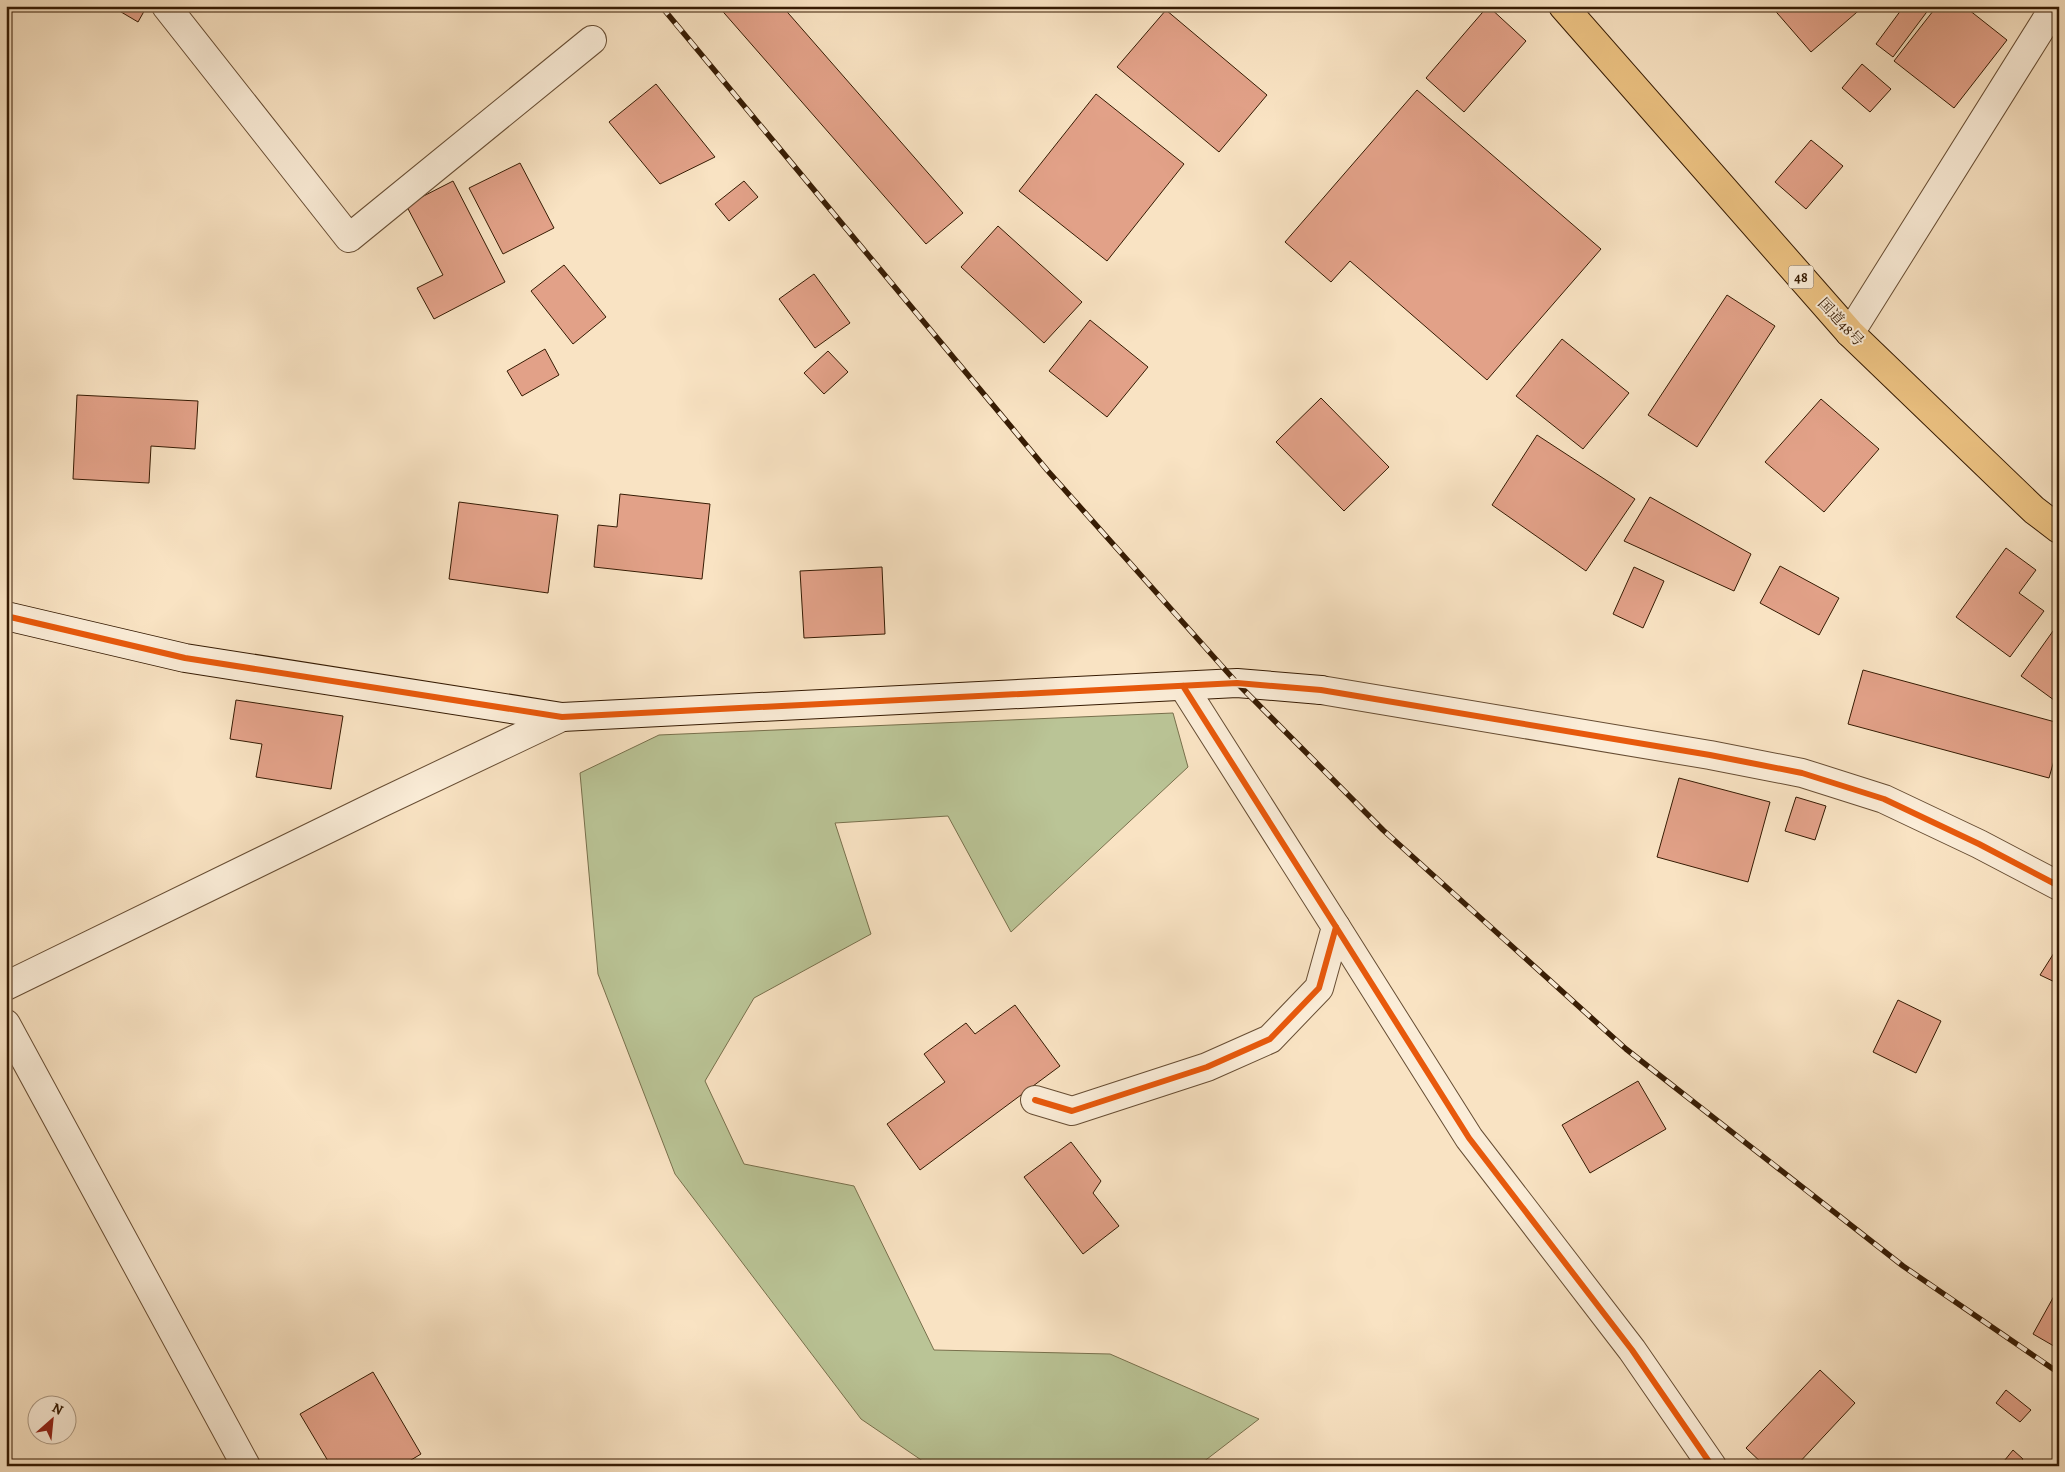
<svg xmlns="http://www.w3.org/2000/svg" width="2065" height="1472" font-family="Alegreya,'Noto Serif JP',serif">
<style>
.green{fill:#bac496;stroke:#78704c}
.building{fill:#e2a188;stroke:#361b03}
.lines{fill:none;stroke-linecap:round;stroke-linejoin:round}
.street-casing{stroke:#674d33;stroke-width:30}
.secondary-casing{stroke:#361b03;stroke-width:30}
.highway-casing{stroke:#361b03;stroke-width:30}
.street{stroke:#fbedd8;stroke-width:28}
.secondary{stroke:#fbedd8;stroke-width:28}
.highway{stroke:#ecc282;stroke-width:28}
.rail-casing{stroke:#361b03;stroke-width:5.5}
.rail{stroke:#fbedd8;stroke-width:4;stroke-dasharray:11;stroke-linecap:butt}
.cycleway-casing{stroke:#fbedd8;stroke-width:9}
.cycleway{stroke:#e8590c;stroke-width:6}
.labels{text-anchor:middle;stroke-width:4;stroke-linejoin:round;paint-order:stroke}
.shield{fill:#fbedd8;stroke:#715a43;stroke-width:1}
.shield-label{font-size:14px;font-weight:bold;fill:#361b03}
.street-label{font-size:15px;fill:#361b03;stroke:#fbedd8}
</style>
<rect width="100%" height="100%" fill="#f9e3c3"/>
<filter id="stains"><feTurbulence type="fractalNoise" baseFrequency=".004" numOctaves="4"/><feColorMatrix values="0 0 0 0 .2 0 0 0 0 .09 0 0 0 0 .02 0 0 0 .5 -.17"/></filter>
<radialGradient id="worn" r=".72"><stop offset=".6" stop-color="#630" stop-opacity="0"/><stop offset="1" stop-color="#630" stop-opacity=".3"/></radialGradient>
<polygon class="green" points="1173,713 1188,767 1011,932 948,816 835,823 871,934 754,998 705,1081 744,1164 854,1186 934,1350 1110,1354 1259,1419 1198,1466 930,1466 861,1419 675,1174 598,974 580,773 659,735"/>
<g class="building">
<polygon points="111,6 147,6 138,22"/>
<polygon points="718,6 782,6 963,213 926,244"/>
<polygon points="1488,6 1526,41 1464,112 1426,78"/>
<polygon points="1771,6 1864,6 1811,52"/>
<polygon points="1904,6 1925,6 1929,9 1893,57 1876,44"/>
<polygon points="1937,6 1964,6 2007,40 1954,108 1894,61"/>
<polygon points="1166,10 1267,95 1219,152 1117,67"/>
<polygon points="1862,64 1891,89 1870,112 1842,88"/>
<polygon points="656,84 715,157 660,184 609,122"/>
<polygon points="1417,90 1601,249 1487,380 1350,261 1331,282 1285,242"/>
<polygon points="1096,94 1184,164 1107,261 1019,191"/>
<polygon points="1811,140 1843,166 1806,209 1775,182"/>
<polygon points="520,163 554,228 503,254 469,188"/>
<polygon points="453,181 505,282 434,319 417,288 443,275 406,205"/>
<polygon points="744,181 758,197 729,221 715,204"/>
<polygon points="998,226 1082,302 1044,343 961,267"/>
<polygon points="564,265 606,317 573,344 531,291"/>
<polygon points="814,274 850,323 815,348 779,299"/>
<polygon points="1727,295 1775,326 1697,447 1648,415"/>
<polygon points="1090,320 1148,367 1107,417 1049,371"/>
<polygon points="1562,339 1629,393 1583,449 1516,396"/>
<polygon points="545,349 559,375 522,396 507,371"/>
<polygon points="828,351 848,372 824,394 804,373"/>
<polygon points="77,395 198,401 195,449 151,446 149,483 73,479"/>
<polygon points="1321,398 1389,467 1344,511 1276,442"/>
<polygon points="1821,399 1879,449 1824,512 1765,462"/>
<polygon points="1537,435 1635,499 1586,571 1492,505"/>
<polygon points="620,494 710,504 702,579 594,567 598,525 617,527"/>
<polygon points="1650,497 1751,554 1734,591 1624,541"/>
<polygon points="459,502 558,515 548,593 449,579"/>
<polygon points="2006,548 2036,570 2019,593 2044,611 2010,657 1956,617"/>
<polygon points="1780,566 1839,598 1819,635 1760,603"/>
<polygon points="882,567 885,634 804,638 800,571"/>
<polygon points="1634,567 1664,581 1643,628 1613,614"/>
<polygon points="2058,624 2059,701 2058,703 2021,676"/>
<polygon points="1863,670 2059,723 2059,743 2049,778 1848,724"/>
<polygon points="236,700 343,716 331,789 256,777 262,744 230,739"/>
<polygon points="1679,778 1770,802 1748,882 1657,857"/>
<polygon points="1796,797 1826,806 1815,840 1785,831"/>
<polygon points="2059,945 2059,984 2040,975"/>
<polygon points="1898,1000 1941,1021 1916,1073 1873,1052"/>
<polygon points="1015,1005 1060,1066 920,1170 887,1124 945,1082 924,1054 966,1023 975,1034"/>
<polygon points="1638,1081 1666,1129 1590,1173 1562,1125"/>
<polygon points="1071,1142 1101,1181 1093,1193 1119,1226 1083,1254 1024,1177"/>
<polygon points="2059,1287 2059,1349 2033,1334"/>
<polygon points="1820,1370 1855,1403 1796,1466 1765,1466 1746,1448"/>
<polygon points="373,1372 421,1454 401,1466 331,1466 300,1414"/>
<polygon points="2006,1390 2031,1410 2020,1422 1996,1403"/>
<polygon points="2013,1450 2023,1459 2017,1466 2000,1466"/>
</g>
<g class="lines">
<g class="street-casing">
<g id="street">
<polyline points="166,6 349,238 592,40"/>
<polyline points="1850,333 2055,6"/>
<polyline points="1321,690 1710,755 1802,773 1884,799 1979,844 2059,886"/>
<polyline points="1336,927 1469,1138 1632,1350 1712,1466"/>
<polyline points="6,986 381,803 562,717"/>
<polyline points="6,1024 246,1466"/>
<polyline points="1035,1100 1072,1111 1207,1067 1270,1039 1319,988 1336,927 1183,686"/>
</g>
</g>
<g class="secondary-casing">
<polyline id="secondary" points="6,616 185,658 562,717 1237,683 1321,690"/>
</g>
<g class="highway-casing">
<polyline id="highway" points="1563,6 1850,333 2034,510 2059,529"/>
</g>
<use href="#street" class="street"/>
<use href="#secondary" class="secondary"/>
<use href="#highway" class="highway"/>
<g class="rail-casing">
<polyline id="rail" points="661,6 1047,470 1237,683 1383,830 1626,1049 1903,1266 2059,1373"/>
</g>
<use href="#rail" class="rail"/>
<g class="cycleway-casing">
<g id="cycleway">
<polyline points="6,616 185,658 562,717 1237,683 1321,690 1710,755 1802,773 1884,799 1979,844 2059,886"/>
<polyline points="1336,927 1469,1138 1632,1350 1712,1466"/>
<polyline points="1035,1100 1072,1111 1207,1067 1270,1039 1319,988 1336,927 1183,686"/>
</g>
</g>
<use href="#cycleway" class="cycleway"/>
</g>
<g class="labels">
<rect class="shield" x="1788.5" y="265.5" width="25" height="23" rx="4"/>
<g class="shield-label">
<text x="1801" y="282">48</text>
</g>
<g class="street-label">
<text transform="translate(1841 322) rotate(47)" y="5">国道48号</text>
</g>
</g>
<rect width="2065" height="1472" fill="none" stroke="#f9e3c3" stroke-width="25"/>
<rect x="8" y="8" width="2050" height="1457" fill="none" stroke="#361b03" stroke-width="2.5"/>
<rect x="12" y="12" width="2040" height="1447" fill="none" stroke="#361b03"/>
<g transform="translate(52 1420) rotate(27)"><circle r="24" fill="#fbedd8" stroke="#ac9983"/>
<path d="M0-4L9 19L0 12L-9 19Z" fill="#8f2418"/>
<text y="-8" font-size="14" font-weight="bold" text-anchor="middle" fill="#361b03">N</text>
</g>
<rect width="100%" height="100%" filter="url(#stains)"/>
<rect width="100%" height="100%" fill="url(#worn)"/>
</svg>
